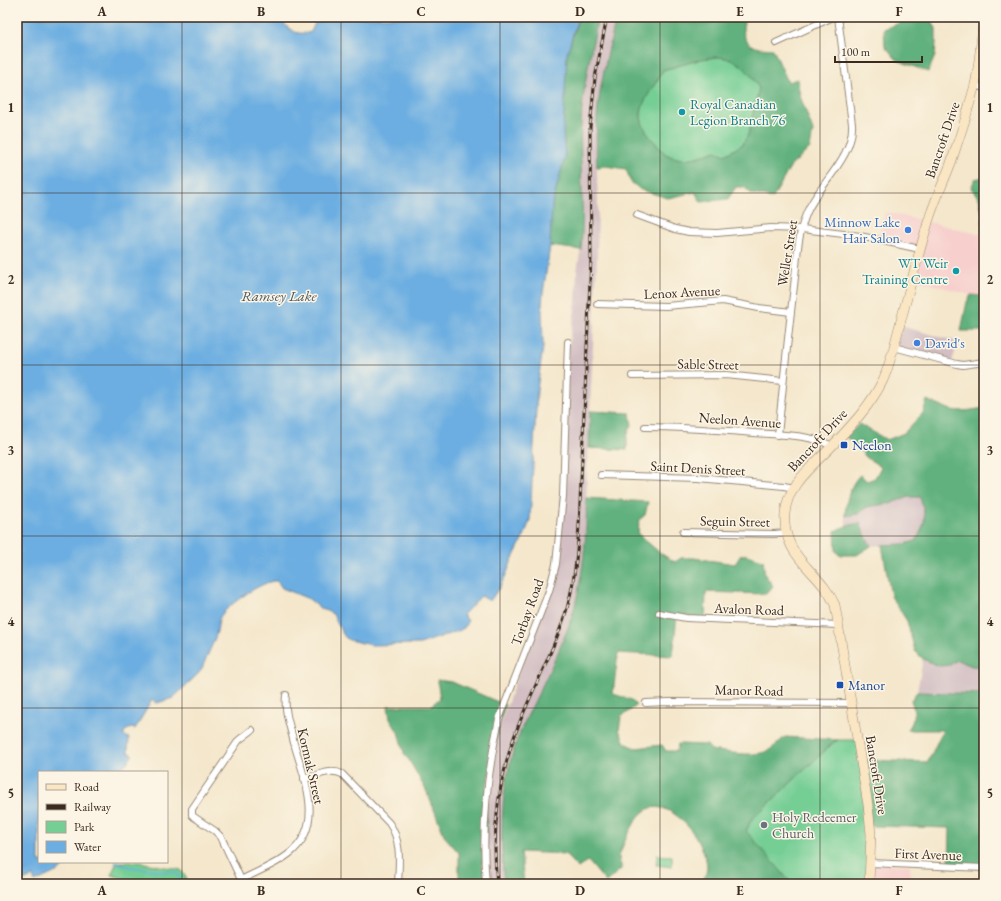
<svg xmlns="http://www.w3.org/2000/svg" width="1001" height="901" font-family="'EB Garamond',serif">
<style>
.built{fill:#f7d0cd}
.industrial{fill:#d2bec3}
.green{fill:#75ce94;stroke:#587c59}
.forest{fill:#60b17e;stroke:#4e6e4e;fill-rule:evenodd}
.water{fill:#6caee1;stroke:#546c80}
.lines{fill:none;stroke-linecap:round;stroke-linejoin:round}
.stream{stroke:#6caee1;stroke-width:1.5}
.street-casing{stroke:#988875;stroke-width:8}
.secondary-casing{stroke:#988875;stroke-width:10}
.street{stroke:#fff;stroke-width:6}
.secondary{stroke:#fbe6c4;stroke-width:9}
.rail-casing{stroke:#3b2a1e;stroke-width:3}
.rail{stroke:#fcf5e5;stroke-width:1.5;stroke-dasharray:4.5;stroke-linecap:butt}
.grid{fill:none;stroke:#3b2a1e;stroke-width:1;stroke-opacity:0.55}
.culture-dot{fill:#0f9aa8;stroke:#fcf5e5;stroke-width:1.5}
.shop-dot{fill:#3f7fe0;stroke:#fcf5e5;stroke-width:1.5}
.transit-dot{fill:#1a4fb4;stroke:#fcf5e5;stroke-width:1.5}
.worship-dot{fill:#6b7280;stroke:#fcf5e5;stroke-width:1.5}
.labels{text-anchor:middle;stroke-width:3;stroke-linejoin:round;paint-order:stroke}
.culture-label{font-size:14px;fill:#0d838f;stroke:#fcf5e5;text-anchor:start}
.street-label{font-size:14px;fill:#3b2a1e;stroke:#fcf5e5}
.shop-label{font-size:14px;fill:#366cbe;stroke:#fcf5e5;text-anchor:end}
.transit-label{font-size:14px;fill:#164399;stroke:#fcf5e5;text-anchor:start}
.worship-label{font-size:14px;fill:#5b616d;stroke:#fcf5e5;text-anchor:start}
.water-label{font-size:15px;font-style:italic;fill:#4c5862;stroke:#fcf5e5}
.neatline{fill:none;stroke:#3b2a1e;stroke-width:1.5}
.grid-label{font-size:13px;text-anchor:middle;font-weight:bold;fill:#3b2a1e}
</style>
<rect width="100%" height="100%" fill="#fcf5e5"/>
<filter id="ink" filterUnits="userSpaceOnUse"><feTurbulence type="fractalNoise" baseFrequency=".025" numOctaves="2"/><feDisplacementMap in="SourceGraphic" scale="8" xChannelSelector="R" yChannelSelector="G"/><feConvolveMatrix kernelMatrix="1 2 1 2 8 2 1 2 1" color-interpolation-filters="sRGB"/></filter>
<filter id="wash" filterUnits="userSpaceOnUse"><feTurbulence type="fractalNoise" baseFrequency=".012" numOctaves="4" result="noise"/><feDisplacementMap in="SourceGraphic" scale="16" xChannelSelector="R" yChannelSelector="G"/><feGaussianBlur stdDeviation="0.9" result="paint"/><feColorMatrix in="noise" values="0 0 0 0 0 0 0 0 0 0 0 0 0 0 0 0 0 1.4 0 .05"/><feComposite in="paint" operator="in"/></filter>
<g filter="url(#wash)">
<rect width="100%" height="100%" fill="#f4e7cc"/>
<g class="built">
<polygon points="886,212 979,234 984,234 984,293 981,296 971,295 913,279 920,249 878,239"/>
<polygon points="870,864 910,865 910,884 870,884"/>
</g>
<g class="industrial">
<polygon points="598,17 616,17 602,81 598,107 596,137 598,208 597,257 586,498 587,511 583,559 579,587 567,632 517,740 507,772 503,804 501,831 504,884 486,884 484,847 496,736 557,564 569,342 576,304 577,271 583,234 580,158 581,121 585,84"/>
<polygon points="901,326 958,342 952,362 895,347"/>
<polygon points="908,497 920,497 925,516 924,526 916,541 904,544 871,546 863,531 860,523 846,526 845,516 858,514 867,507 891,503"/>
<polygon points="923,659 939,666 950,665 957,660 972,666 984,667 984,694 917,692"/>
</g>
<g class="green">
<path d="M716 57C739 58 747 69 759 88L748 135 742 145 725 155 716 151C700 156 683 164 666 154 661 151 656 143 651 138 646 132 640 122 641 113 642 98 657 84 663 70L702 59Z"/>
<polygon points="838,740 858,740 861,760 870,884 792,884 746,832 751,820 834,742"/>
<polygon points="657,855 672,856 672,867 656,865"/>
<polygon points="117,862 139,862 181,870 190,884 148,884 111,875"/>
</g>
<g class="forest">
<path d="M579 17H598C591 52 583 87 581 122 579 165 585 208 581 250L550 246 552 205 565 156 563 133 567 54Z"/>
<path d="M669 17H743C745 22 743 25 743 30 746 49 758 48 773 49L788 82 797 79 800 96 813 131 810 148 790 167 773 198 752 194 744 187H736L728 199 701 202 695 192 668 198 641 190 631 182 626 169 606 166 597 167C596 147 596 126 598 106 602 76 609 47 616 19ZM716 57C739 58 747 69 759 88L748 135 742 145 725 155 716 151C700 156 683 164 666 154 661 151 656 143 651 138 646 132 640 122 641 113 642 99 657 84 663 70L702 59Z"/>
<polygon points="915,17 928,17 936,28 936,42 935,56 928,72 897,60 885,46 884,29"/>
<polygon points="984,177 984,234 982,233 983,216 979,198 971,188 975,179"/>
<polygon points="984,293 984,331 961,331 967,302 971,295 981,296"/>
<path d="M927 400C952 412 957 413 984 408V667L972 666 957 660 950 665 939 666 923 659 915 651 907 621 891 596 882 545 904 544 916 541C927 520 926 519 920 497H908L891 503 867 507 858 514 845 516C846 502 849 486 860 475L867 481 875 478 881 467 866 457 858 447 846 437 859 424 887 440 904 433 923 413Z"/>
<polygon points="590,411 630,413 632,425 627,435 627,450 589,448"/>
<path d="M586 498 648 502 645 515 639 520 638 534 660 553 675 562 681 558H694L735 564 741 555C751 554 753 558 763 560L765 575 773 586 766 594 706 592 705 619 677 614 673 656 618 653 613 694 632 700 636 706 621 717 619 730 625 743 636 748 662 745 666 751H677L678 744 707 745 711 750C726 752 751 757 765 752 773 749 779 742 785 737L838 740 834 742 751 820 746 831 792 884H702C704 879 707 872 707 867 707 844 673 798 648 809 638 814 634 824 629 833 626 838 619 853 619 859 619 861 621 865 622 868L606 882 588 861 578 868 570 860 566 854 521 852 524 884H504C500 836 500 786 517 740 520 732 524 723 528 715 541 688 555 661 566 633 581 596 588 538 586 498Z"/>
<polygon points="860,523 863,531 871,546 857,555 839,555 836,551 835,531 846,526"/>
<polygon points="437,680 452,682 505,705 500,720 487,786 486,884 459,884 459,853 445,837 427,792 409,760 405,756 398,732 390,719 388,706 431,706 440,698"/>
<path d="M917 692 984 694V868L949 866 950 828 871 826 861 760 928 762 943 730H908C915 718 916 714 911 700Z"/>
</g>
<path class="water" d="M17 17H284V23C292 33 300 35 311 32L316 21 321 19 322 17H578L567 54 563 133 565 156 552 205 550 246 543 293 542 306 543 347 537 390 530 520 525 534 512 560 506 575 499 588 490 601 481 596 463 615 468 620 464 628 458 631 420 644 371 645 358 642 349 640 345 637 341 631 333 614 320 608 309 599 282 588 277 581C264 579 224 607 219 619 218 623 218 627 217 631 214 644 206 656 202 669L198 674 173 698 157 703 152 700 135 729 131 728 125 731 123 735 129 738 128 752 133 755 119 772 103 771 102 772H39V862H67L60 870 35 882 33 877 17 883Z"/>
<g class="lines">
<polyline class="stream" points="115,862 130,867 177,873 183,884"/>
</g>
</g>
<g filter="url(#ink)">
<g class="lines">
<g class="street-casing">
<g id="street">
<polyline points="776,43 833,17"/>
<polyline points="975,85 984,88"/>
<polyline points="637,215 675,229 689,232 717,233 771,228 802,229 860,236 920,249"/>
<polyline points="597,304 666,306 723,301 759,308 791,312"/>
<polyline points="894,347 957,364 963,365 984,362"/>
<polyline points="632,376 726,375 783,381"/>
<path d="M645 427C681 427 718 430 754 433 780 435 809 434 832 446"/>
<path d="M778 435C783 385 788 336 794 286 797 262 797 235 807 212 820 183 854 157 852 124L838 17"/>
<polyline points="601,475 698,478 784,486 794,488"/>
<polyline points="683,532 774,534 786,533"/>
<polyline points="659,613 686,618 838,625"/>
<polyline points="646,703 668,702 851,703"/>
<path d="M304 779C316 776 330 768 342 774L389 823C402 841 399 863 398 884"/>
<polyline points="870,863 984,868"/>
<path d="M241 880C256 872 275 865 289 854 326 825 304 779 294 743 290 726 284 712 286 695"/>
<polyline points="243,884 221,837 215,831 194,817 192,815 192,809 239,740 252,730"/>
<path d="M486 884C481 828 487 774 499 719L549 591 556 564 563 496 568 342"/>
</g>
</g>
<g class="secondary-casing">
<path id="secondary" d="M869 884 871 834 868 805 835 605C820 570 782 559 785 514 787 484 813 466 832 446 851 426 871 405 883 380 891 362 895 342 900 324 909 291 917 259 927 226 933 204 943 184 951 163 960 137 968 111 975 85 979 65 981 44 983 24V17"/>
</g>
<use href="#street" class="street"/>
<use href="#secondary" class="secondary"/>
<g class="rail-casing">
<path id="rail" d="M497 884C491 830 499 774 519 724 533 688 552 654 564 618 574 588 577 557 579 525L591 258 590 127 595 78 607 17"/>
</g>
<use href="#rail" class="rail"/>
</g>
</g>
<path class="grid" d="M182 17V884M341 17V884M500 17V884M660 17V884M820 17V884M17 193H984M17 365H984M17 536H984M17 708H984"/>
<g class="culture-dot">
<circle cx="682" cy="112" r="4"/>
<circle cx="956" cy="271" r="4"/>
</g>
<g class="shop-dot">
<circle cx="908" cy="230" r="4"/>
<circle cx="917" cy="343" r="4"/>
</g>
<g class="transit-dot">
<rect x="840" y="441" width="8" height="8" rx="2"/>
<rect x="836" y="681" width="8" height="8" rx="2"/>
</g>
<circle class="worship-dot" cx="764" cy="825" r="4"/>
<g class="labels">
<g class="culture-label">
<text x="690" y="109">Royal Canadian<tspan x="690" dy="16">Legion Branch 76</tspan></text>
<text x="948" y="268" text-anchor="end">WT Weir<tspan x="948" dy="16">Training Centre</tspan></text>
</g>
<g class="street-label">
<text transform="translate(942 140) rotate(-71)" y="5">Bancroft Drive</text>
<text transform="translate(787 253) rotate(-81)" y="5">Weller Street</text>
<text transform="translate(682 292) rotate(-3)" y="5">Lenox Avenue</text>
<text transform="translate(708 364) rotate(1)" y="5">Sable Street</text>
<text transform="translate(740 420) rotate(4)" y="5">Neelon Avenue</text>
<text transform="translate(817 440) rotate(-47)" y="5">Bancroft Drive</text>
<text transform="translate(698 468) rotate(3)" y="5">Saint Denis Street</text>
<text transform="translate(735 521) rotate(1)" y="5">Seguin Street</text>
<text transform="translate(749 609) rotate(2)" y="5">Avalon Road</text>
<text transform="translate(527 612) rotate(-70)" y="5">Torbay Road</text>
<text transform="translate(749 690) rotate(1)" y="5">Manor Road</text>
<text transform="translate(311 766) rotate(77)" y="5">Kormak Street</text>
<text transform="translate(877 775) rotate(81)" y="5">Bancroft Drive</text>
<text transform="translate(928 854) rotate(2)" y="5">First Avenue</text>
</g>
<g class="shop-label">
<text x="900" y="227">Minnow Lake<tspan x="900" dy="16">Hair Salon</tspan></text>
<text x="925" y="348" text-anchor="start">David's</text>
</g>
<g class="transit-label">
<text x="852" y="450">Neelon</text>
<text x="848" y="690">Manor</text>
</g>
<g class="worship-label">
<text x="772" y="822">Holy Redeemer<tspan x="772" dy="16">Church</tspan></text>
</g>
<g class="water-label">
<text x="279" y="301">Ramsey Lake</text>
</g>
</g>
<rect width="1001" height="901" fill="none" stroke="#fcf5e5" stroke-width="44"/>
<rect x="38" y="771" width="130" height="92" fill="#fcf5e5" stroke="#afa495"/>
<rect x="46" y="784" width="20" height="6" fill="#fbe6c4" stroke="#afa495"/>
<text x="74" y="791" font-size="12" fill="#3b2a1e">Road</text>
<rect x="46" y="804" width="20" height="6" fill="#3b2a1e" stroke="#afa495"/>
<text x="74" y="811" font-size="12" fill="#3b2a1e">Railway</text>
<rect x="46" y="821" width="20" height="12" fill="#75ce94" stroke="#afa495"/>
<text x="74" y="831" font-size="12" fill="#3b2a1e">Park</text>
<rect x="46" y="841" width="20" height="12" fill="#6caee1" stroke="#afa495"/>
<text x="74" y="851" font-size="12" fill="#3b2a1e">Water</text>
<path d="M835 56v6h87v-6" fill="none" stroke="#3b2a1e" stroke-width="2"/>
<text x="841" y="56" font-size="12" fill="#3b2a1e" stroke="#fcf5e5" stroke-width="3" paint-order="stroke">100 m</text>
<rect x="22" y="22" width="957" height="857" class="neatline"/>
<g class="grid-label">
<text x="102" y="16">A</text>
<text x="261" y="16">B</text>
<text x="421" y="16">C</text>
<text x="580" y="16">D</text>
<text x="740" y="16">E</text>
<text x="899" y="16">F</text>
<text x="11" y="112">1</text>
<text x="990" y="112">1</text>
<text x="11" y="284">2</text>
<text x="990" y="284">2</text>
<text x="11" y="455">3</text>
<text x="990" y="455">3</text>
<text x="11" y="626">4</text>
<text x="990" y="626">4</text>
<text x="11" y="798">5</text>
<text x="990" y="798">5</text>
<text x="102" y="895">A</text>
<text x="261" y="895">B</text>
<text x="421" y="895">C</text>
<text x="580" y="895">D</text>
<text x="740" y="895">E</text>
<text x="899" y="895">F</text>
</g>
</svg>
